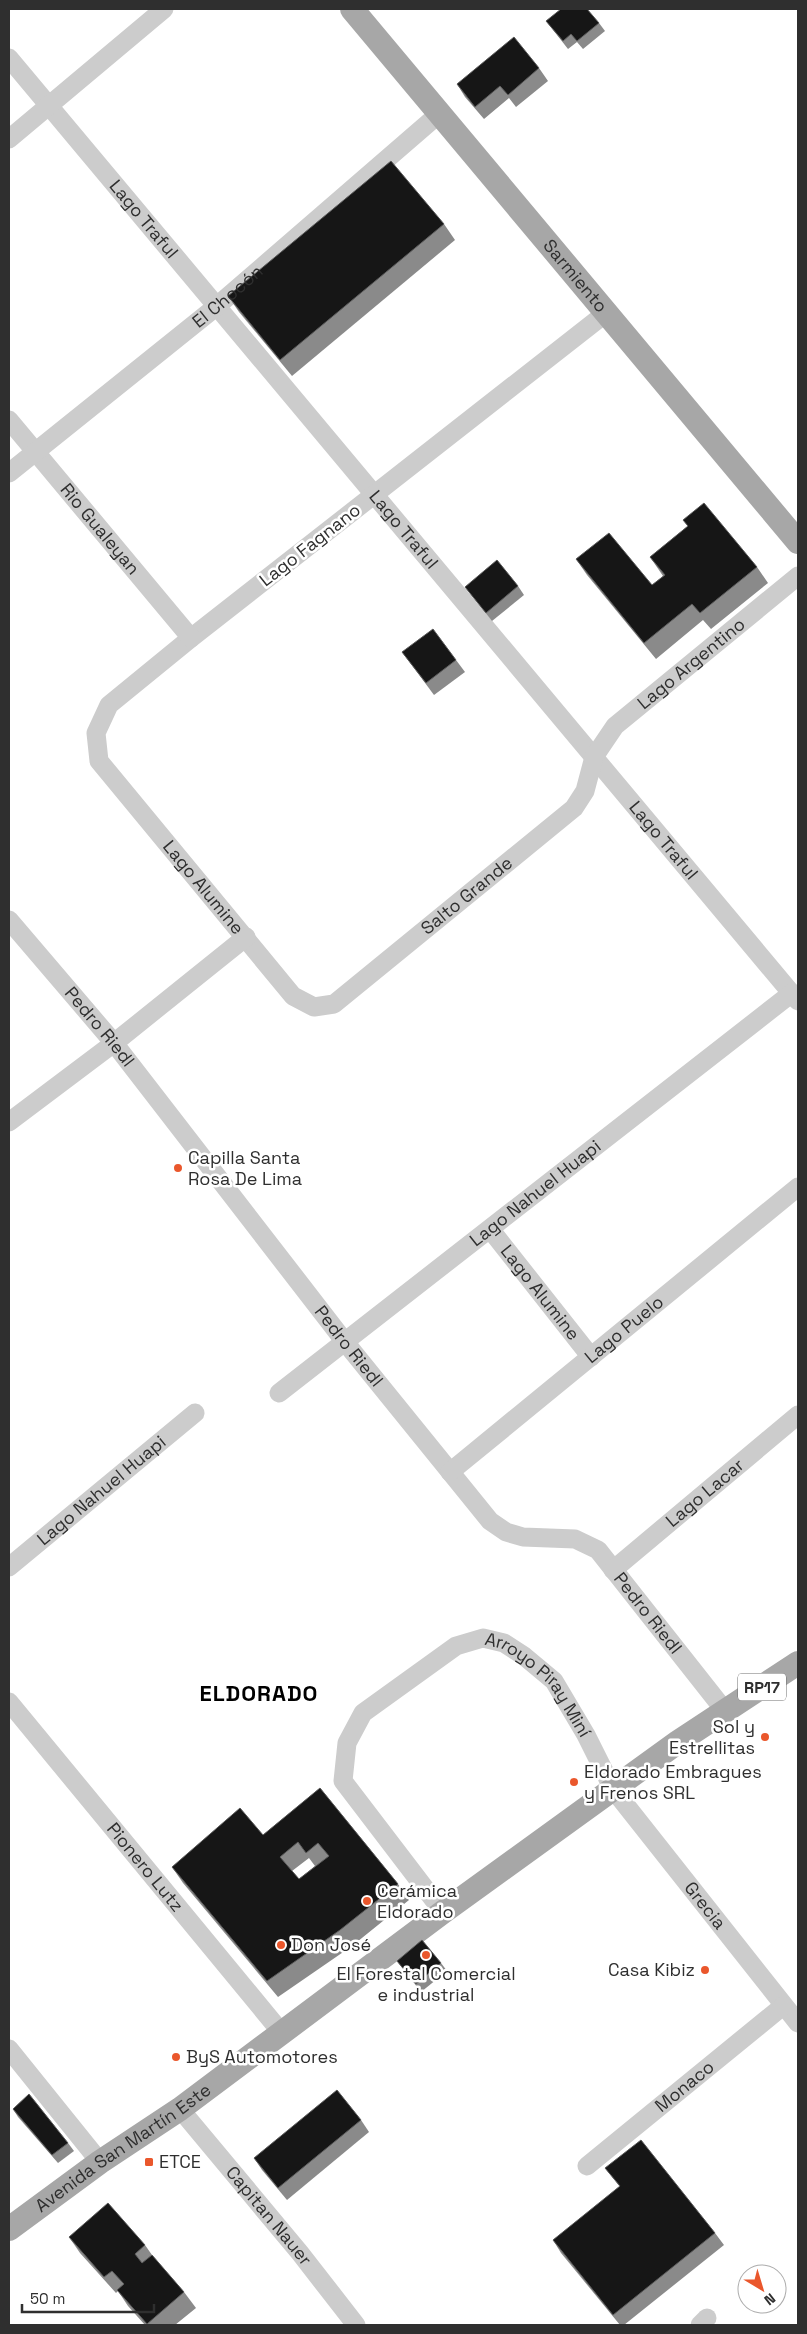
<svg xmlns="http://www.w3.org/2000/svg" width="807" height="2334" font-family="'Space Grotesk',sans-serif">
<style>
.lines{fill:none;stroke-linecap:round;stroke-linejoin:round}
.minor{stroke:#ccc;stroke-width:19}
.major{stroke:#a7a7a7;stroke-width:24}
.wall{fill:#8a8a8a;fill-rule:evenodd}
.building{fill:#161616;stroke:#5c5c5c;fill-rule:evenodd}
.poi-dot{fill:#ea572c;stroke:#fff;stroke-width:2}
.labels{text-anchor:middle;stroke-width:5;stroke-linejoin:round;paint-order:stroke}
.shield{fill:#fff;stroke:#6d6d6d;stroke-width:1}
.shield-label{font-size:16px;font-weight:bold;fill:#2f2f2f}
.street-label{font-size:18px;fill:#2f2f2f;stroke:#fff}
.poi-label{font-size:18px;fill:#2f2f2f;stroke:#fff;text-anchor:start}
.district-label{font-size:22px;font-weight:bold;letter-spacing:1px;fill:#000;stroke:#fff}
</style>
<rect width="100%" height="100%" fill="#fff"/>
<g class="lines">
<g class="minor">
<path id="s1" d="M9 58 798 1001"/>
<polyline points="9,139 164,9"/>
<path id="s2" d="M606 313 191 638 109 705 96 733 99 761 293 996 314 1007 334 1004 574 808 585 791 594 757 615 726 798 576"/>
<path id="s3" d="M9 420 191 638"/>
<path id="s4" d="M9 473 217 306 440 113"/>
<path id="s5" d="M9 920 114 1043 345 1342 490 1521 506 1532 523 1537 575 1539 598 1550 725 1711"/>
<polyline points="9,1122 114,1043 246,937"/>
<path id="s6" d="M490 1229 591 1357"/>
<path id="s7" d="M279 1393 792 993"/>
<path id="s8" d="M450 1472 798 1187"/>
<path id="s9" d="M9 1567 195 1413"/>
<path id="s10" d="M613 1570 798 1415"/>
<path id="s11" d="M9 1702 281 2032"/>
<path id="s12" d="M443 1912 343 1781 347 1743 363 1713 456 1646 483 1638 504 1643 524 1656 554 1681 586 1735 613 1789 798 2023"/>
<polyline points="9,2049 100,2162"/>
<path id="s13" d="M180 2109 300 2253 356 2325"/>
<path id="s14" d="M587 2166 783 2006"/>
<polyline points="700,2325 707,2318"/>
</g>
<g class="major">
<path id="s15" d="M352 9 798 542"/>
<path id="s16" d="M9 2229 100 2162 180 2109 443 1912 613 1789 678 1742 798 1663"/>
</g>
</g>
<g class="wall">
<polygon points="546,21 599,23 605,31 583,49 577,42 568,49"/>
<polygon points="539,68 548,81 516,107 509,98 484,119 465,97 457,84"/>
<polygon points="444,224 455,240 292,376 239,312 228,296"/>
<polygon points="683,520 757,567 768,583 711,629 703,620 656,659 587,575 576,559 652,585 663,576 650,557 688,526"/>
<polygon points="518,586 524,595 492,621 465,587"/>
<polygon points="402,652 456,660 465,672 434,695"/>
<path d="M320 1788 398 1884 409 1900 352 1946 278 1997 183 1883 172 1867 263 1835ZM309 1858 315 1866 299 1879 292 1871Z"/>
<polygon points="397,1961 441,1963 447,1971 421,1992"/>
<polygon points="13,2109 68,2143 74,2151 58,2163 18,2117"/>
<polygon points="361,2120 369,2132 287,2200 262,2170 254,2158"/>
<polygon points="605,2168 715,2233 724,2245 624,2325 620,2325 561,2253 553,2240 620,2187"/>
<polygon points="69,2237 145,2245 152,2255 184,2292 196,2308 175,2325 145,2325 128,2306 118,2291 116,2293 80,2253"/>
</g>
<g class="building">
<polygon points="561,9 587,9 599,23 577,41 571,34 563,41 546,21"/>
<polygon points="514,37 539,68 508,95 500,86 475,107 457,84"/>
<polygon points="391,161 444,224 280,360 228,296"/>
<polygon points="704,503 757,567 700,613 692,604 644,643 576,559 609,533 652,585 665,575 650,557 688,526 683,520"/>
<polygon points="497,560 518,586 486,613 465,587"/>
<polygon points="433,629 456,660 426,683 402,652"/>
<path d="M320 1788 398 1884 340 1930 267 1981 172 1867 240 1808 263 1835ZM298 1842 306 1853 318 1843 329 1856 299 1879 280 1857Z"/>
<polygon points="422,1940 441,1963 416,1984 397,1961"/>
<polygon points="337,2090 361,2120 278,2188 254,2158"/>
<polygon points="29,2094 68,2143 52,2155 13,2109"/>
<polygon points="641,2140 715,2233 613,2315 553,2240 620,2186 605,2168"/>
<polygon points="108,2203 145,2245 135,2254 142,2263 152,2255 184,2292 147,2324 117,2290 124,2284 112,2271 104,2277 69,2237"/>
</g>
<g class="poi-dot">
<circle cx="178" cy="1168" r="5"/>
<circle cx="765" cy="1737" r="5"/>
<circle cx="574" cy="1782" r="5"/>
<circle cx="367" cy="1901" r="5"/>
<circle cx="281" cy="1945" r="5"/>
<circle cx="426" cy="1955" r="5"/>
<circle cx="705" cy="1970" r="5"/>
<circle cx="176" cy="2057" r="5"/>
<rect x="144" y="2157" width="10" height="10" rx="2.5"/>
</g>
<g class="labels">
<rect class="shield" x="738" y="1673.5" width="48" height="27" rx="4"/>
<g class="shield-label">
<text x="762" y="1693">RP17</text>
</g>
<g class="street-label">
<text dy="6" stroke="none"><textPath href="#s1" startOffset="210">Lago Traful</textPath></text>
<text dy="6" stroke="none"><textPath href="#s15" startOffset="348">Sarmiento</textPath></text>
<text dy="6" stroke="none"><textPath href="#s4" startOffset="281">El Chocón</textPath></text>
<text dy="6" stroke="none"><textPath href="#s3" startOffset="142">Rio Gualeyan</textPath></text>
<text dy="6" stroke="none"><textPath href="#s1" startOffset="615">Lago Traful</textPath></text>
<text transform="translate(310 545) rotate(-38)" y="6">Lago Fagnano</text>
<text dy="6" stroke="none"><textPath href="#s2" startOffset="1542">Lago Argentino</textPath></text>
<text dy="6" stroke="none"><textPath href="#s1" startOffset="1020">Lago Traful</textPath></text>
<text dy="6" stroke="none"><textPath href="#s2" startOffset="856">Lago Alumine</textPath></text>
<text dy="6" stroke="none"><textPath href="#s2" startOffset="1212">Salto Grande</textPath></text>
<text dy="6" stroke="none"><textPath href="#s5" startOffset="140">Pedro Riedl</textPath></text>
<text dy="6" stroke="none"><textPath href="#s7" startOffset="325">Lago Nahuel Huapi</textPath></text>
<text dy="6" stroke="none"><textPath href="#s6" startOffset="81">Lago Alumine</textPath></text>
<text dy="6" stroke="none"><textPath href="#s8" startOffset="225">Lago Puelo</textPath></text>
<text dy="6" stroke="none"><textPath href="#s5" startOffset="545">Pedro Riedl</textPath></text>
<text dy="6" stroke="none"><textPath href="#s9" startOffset="120">Lago Nahuel Huapi</textPath></text>
<text dy="6" stroke="none"><textPath href="#s10" startOffset="120">Lago Lacar</textPath></text>
<text dy="6" stroke="none"><textPath href="#s5" startOffset="965">Pedro Riedl</textPath></text>
<text dy="6" stroke="none"><textPath href="#s12" startOffset="455">Arroyo Piray Miní</textPath></text>
<text dy="6" stroke="none"><textPath href="#s11" startOffset="214">Pionero Lutz</textPath></text>
<text dy="6" stroke="none"><textPath href="#s12" startOffset="736">Grecia</textPath></text>
<text dy="6" stroke="none"><textPath href="#s14" startOffset="126">Monaco</textPath></text>
<text dy="6" stroke="none"><textPath href="#s16" startOffset="140">Avenida San Martín Este</textPath></text>
<text dy="6" stroke="none"><textPath href="#s13" startOffset="139">Capitan Nauer</textPath></text>
</g>
<g class="poi-label">
<text x="188" y="1164">Capilla Santa<tspan x="188" dy="21">Rosa De Lima</tspan></text>
<text x="755" y="1733" text-anchor="end">Sol y<tspan x="755" dy="21">Estrellitas</tspan></text>
<text x="584" y="1778">Eldorado Embragues<tspan x="584" dy="21">y Frenos SRL</tspan></text>
<text x="377" y="1897">Cerámica<tspan x="377" dy="21">Eldorado</tspan></text>
<text x="291" y="1951">Don José</text>
<text x="695" y="1976" text-anchor="end">Casa Kibiz</text>
<text x="426" y="1980" text-anchor="middle">El Forestal Comercial<tspan x="426" dy="21">e industrial</tspan></text>
<text x="186" y="2063">ByS Automotores</text>
<text x="159" y="2168">ETCE</text>
</g>
<g class="district-label">
<text x="259" y="1701">ELDORADO</text>
</g>
</g>
<rect width="807" height="2334" fill="none" stroke="#2f2f2f" stroke-width="20"/>
<g transform="translate(762 2289) rotate(142)"><circle r="24" fill="#ffffff" stroke="#acacac"/>
<path d="M0-4L9 19L0 12L-9 19Z" fill="#ea572c"/>
<text y="-8" font-size="14" font-weight="bold" text-anchor="middle" fill="#2f2f2f">N</text>
</g>
<path d="M22 2304v8h132v-8" fill="none" stroke="#2f2f2f" stroke-width="2.5"/>
<text x="30" y="2304" font-size="15" fill="#2f2f2f" stroke="#ffffff" stroke-width="4" paint-order="stroke">50 m</text>
</svg>
